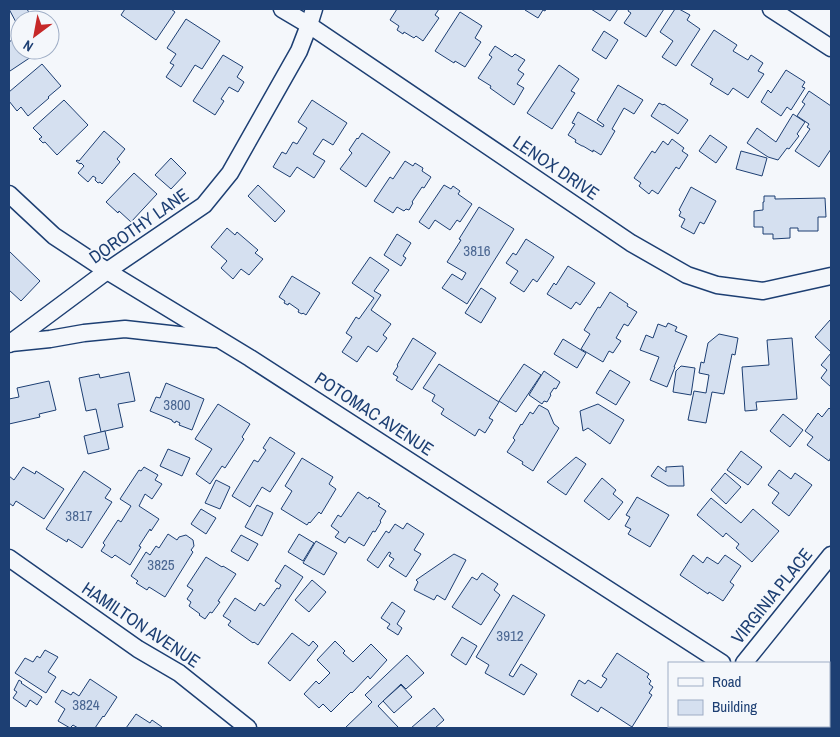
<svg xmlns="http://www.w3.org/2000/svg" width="840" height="737" font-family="'Archivo Narrow',sans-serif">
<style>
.building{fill:#d5e0f0;stroke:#1d3f73}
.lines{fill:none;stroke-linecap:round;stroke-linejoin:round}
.street-casing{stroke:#1d3f73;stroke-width:19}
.street{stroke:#f4f7fb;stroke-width:16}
.labels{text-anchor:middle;stroke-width:4;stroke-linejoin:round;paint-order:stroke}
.number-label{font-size:15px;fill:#4b6792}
.street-label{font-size:18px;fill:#1d3f73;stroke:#f4f7fb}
</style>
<rect width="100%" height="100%" fill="#f4f7fb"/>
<g class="building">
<polygon points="9,9 27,9 32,18 29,20 20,20 20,25 18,26"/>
<polygon points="125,9 171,9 175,12 156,40 121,15"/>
<polygon points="397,9 439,9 435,15 439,18 423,41 416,36 414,38 404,32 403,34 397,30 399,26 390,20"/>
<polygon points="526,9 546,9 545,11 543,10 538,18 525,10"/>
<polygon points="591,9 618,9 610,21"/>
<polygon points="629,9 664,9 646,37 624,23 631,13 628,11"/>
<polygon points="675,9 679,9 690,15 687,20 700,29 676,66 662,57 673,41 660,32"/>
<polygon points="460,12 482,26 475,38 481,42 465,67 455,61 454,63 435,51"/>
<polygon points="186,19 220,41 202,69 195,65 181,87 166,77 174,65 170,63 176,54 167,48"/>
<polygon points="714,30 737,45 733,51 748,60 751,55 763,63 758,71 764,74 748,98 733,88 728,95 710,84 713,79 691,65"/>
<polygon points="604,31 618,40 606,59 592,50"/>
<polygon points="18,36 20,40 20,50 26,50 31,57 10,71 9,69 9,42"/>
<polygon points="495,46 512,57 515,54 525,60 518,70 524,74 517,84 524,88 514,105 490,88 491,86 478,78 492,57 489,55"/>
<polygon points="223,55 243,67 237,77 244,82 238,92 229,87 221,99 224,101 215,115 193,101"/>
<polygon points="42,64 61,86 48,97 49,98 28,116 21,107 17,111 9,101 9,92"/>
<polygon points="559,65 579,79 571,91 575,93 552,129 527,113"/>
<polygon points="786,70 805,82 802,87 805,88 791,110 787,107 781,116 761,102 768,90 771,93"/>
<polygon points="618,85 643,100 634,114 624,108 612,129 615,131 601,155 593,150 593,152 583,146 582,146 575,142 576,140 568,135 575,124 572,123 578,112 603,127 604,125 597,120"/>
<polygon points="809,91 831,106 831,149 819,167 795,151 810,129 807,127 809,124 797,116 805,104 802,102"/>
<polygon points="64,100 88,125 57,155 45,142 43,143 39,139 42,137 33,128"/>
<polygon points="312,100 347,123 333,145 323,139 313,154 325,161 314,178 297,167 290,177 273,167 282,152 286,154 293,142 297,144 307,128 298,122"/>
<polygon points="659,103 663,105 664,104 688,120 678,134 651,116"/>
<polygon points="793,114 805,122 797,134 799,136 789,149 787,148 778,160 768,157 747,143 757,128 776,142"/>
<polygon points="104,131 125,149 117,159 120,162 102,184 100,182 98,183 95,180 96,178 93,176 88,182 78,173 84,166 81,163 80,164 76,161 77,160 79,161"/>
<polygon points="362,133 390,152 366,187 340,169 352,153 349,150 357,138 358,139"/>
<polygon points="710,135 727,147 716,163 699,151"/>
<polygon points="672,139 684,148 682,151 688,155 679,169 676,167 658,194 652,190 649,194 639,186 641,183 634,178 652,151 655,153 663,141 668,145"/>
<polygon points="741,151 767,158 762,176 736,169"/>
<polygon points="171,158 186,173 171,189 155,175"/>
<polygon points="405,161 413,166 415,163 423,168 422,171 431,177 424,188 422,187 412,202 413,203 409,210 406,209 404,211 397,207 393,213 374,201 390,177 393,179"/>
<polygon points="134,173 157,194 131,222 119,211 118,213 106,202"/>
<polygon points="258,185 285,211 275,222 248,196"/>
<polygon points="444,185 451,189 453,186 460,191 458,194 472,204 460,222 457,220 450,230 435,220 429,229 419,222"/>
<polygon points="691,187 716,201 704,224 700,222 694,234 681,227 685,219 679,216 681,212 679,210"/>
<polygon points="764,196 775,196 775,199 825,198 826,217 818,217 818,231 798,231 798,228 790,228 790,238 773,239 773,234 763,234 763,227 754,227 754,211 763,210 763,202 764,202"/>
<polygon points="479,207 514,229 467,304 442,288 452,274 462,280 466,273 447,262 461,240 459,239"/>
<polygon points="227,228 235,235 237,232 258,250 255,253 263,259 249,275 241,269 233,279 221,268 227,261 211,247"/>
<polygon points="397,234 411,243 403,256 406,258 401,266 384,255"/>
<polygon points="526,239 554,257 537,282 533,279 524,292 510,283 518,271 506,263 513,253 516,255"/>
<polygon points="9,251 40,281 21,301 9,290"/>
<polygon points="370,257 389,270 374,291 381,295 371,310 391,324 383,335 387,338 377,352 368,346 357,362 342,352 352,337 346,333 356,317 359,319 374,298 352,283"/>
<polygon points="568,266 595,283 580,305 576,302 571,309 547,294 554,283 556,285"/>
<polygon points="292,276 320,293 306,315 303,313 302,314 298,312 299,310 289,303 288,305 284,303 285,301 279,297"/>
<polygon points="481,288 496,298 481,323 465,313"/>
<polygon points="610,292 628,304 627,306 637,312 628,326 624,324 616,338 621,341 613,353 609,351 603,362 581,349 590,334 584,330 598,307 600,308"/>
<polygon points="830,320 831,320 831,352 815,337"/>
<polygon points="668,323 677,327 675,331 687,336 674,367 675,367 667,387 650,380 659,357 640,350 646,335 653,338 658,324 666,327"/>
<polygon points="719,334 738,338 735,355 732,354 724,394 712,392 706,423 688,420 694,391 706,393 709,375 699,373 701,362 704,363 708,343"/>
<polygon points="413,338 436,353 412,390 396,380 398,377 393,374 398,366 397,365"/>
<polygon points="792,338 797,399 756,402 757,410 745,411 742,367 769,365 767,340"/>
<polygon points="563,339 586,353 577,368 554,354"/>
<polygon points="831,353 831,387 821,378 827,370 821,365"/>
<polygon points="439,364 499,402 489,418 493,420 485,433 479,429 475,436 441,414 444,409 432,401 435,395 423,388"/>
<polygon points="524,364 541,375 516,412 499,401"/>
<polygon points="681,366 695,368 691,395 673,392 676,371"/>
<polygon points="610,370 630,382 616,405 596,393"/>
<polygon points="544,371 560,382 556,389 554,388 550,394 551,395 547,402 544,401 542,404 529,395"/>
<polygon points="129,372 135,401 118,404 123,427 101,432 96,409 86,411 79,378 99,374 100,378"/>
<polygon points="49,381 56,410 39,414 40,417 9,424 9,399 19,397 17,388"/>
<polygon points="166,383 204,399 192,430 179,425 180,423 176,421 175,423 172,421 172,420 150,411 156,397 160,398"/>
<polygon points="218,404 250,424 242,437 244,439 225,468 222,466 210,484 196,474 212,449 195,439"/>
<polygon points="598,404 624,420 610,444 588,428 583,431 580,411"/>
<polygon points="539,405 548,410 554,424 559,428 533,471 522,464 523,462 507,452 515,440 513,438 521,424 522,425 530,412 533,414"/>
<polygon points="829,408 831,410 831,457 829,461 807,445 813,437 805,431 818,413 822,417"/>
<polygon points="783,414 803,430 790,447 770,431"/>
<polygon points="105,431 109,449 88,454 84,436"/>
<polygon points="270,437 295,453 270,492 262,487 250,507 232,496 254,460 258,462 266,450 263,448"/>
<polygon points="168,449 190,458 182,476 160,466"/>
<polygon points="741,451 762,467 748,485 727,470"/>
<polygon points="576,457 586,464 566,495 547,482"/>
<polygon points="302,458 333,477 329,484 336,489 321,514 319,512 310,523 309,522 307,525 281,509 292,491 285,486"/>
<polygon points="658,466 666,472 666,467 683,466 684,486 668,486 651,476"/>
<polygon points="23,467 35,474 36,471 64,489 44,519 16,501 13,506 9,503 9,476 14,480"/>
<polygon points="144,467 158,475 155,480 162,484 152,499 145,494 139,506 159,519 151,531 150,529 139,546 141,547 130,565 115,555 112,558 101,551 105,545 103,543 118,520 121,522 131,506 120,499 139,470 141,471"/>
<polygon points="779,470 791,479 795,473 812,485 789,516 772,503 779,493 768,485"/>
<polygon points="84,471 111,489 105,498 112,502 82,548 68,539 67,542 46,529"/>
<polygon points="725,473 741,487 726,504 711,490"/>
<polygon points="602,478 616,490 613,494 623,502 609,520 584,501"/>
<polygon points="216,480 230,487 220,509 205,503"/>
<polygon points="358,492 368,499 369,497 380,504 378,506 386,511 380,521 381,522 375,532 373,531 364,546 349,537 345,543 335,537 339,532 331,526 338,515 341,517"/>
<polygon points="637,497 669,515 650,547 628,534 631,529 625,526 630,517 626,515"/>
<polygon points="711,498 741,523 753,509 779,531 752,562 736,548 739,544 726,533 723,537 697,515"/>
<polygon points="257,505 273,513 262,536 245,527"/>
<polygon points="201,509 216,518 206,534 191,524"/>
<polygon points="407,523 424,534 414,550 421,554 406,577 389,566 394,559 389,556 391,553 389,552 378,568 367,560 386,531 389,533 395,524 403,529"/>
<polygon points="168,534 177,540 179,537 186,535 193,540 194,546 191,550 193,552 165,597 149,587 147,590 136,583 138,581 131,576 146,552 150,555 156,546 159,548"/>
<polygon points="299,534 314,543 303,561 288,552"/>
<polygon points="241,535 258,544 248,561 231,551"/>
<polygon points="316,541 337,553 324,575 303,563"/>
<polygon points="454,554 466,560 445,600 437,595 434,600 414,590 418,582 416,580"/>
<polygon points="693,555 703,563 707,557 718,564 725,555 741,566 730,582 734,585 723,601 709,592 708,594 680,575"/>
<polygon points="206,557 222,567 223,566 236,574 218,601 220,602 212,613 210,612 205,619 199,615 200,614 189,606 191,602 187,599 193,590 187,586"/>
<polygon points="285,565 303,577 258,645 254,642 253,643 228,625 231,621 223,616 235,598 255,611 260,603 264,606 277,588 279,589 281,585 275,581"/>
<polygon points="482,573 498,584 494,590 500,595 481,625 452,607 472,577 477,580"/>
<polygon points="312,580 326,592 309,612 295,600"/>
<polygon points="513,595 545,615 509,675 513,677 521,664 537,674 524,695 485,673 489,665 476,657"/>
<polygon points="392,602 405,611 397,624 402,628 398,635 387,628 390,624 381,618"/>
<polygon points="292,633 309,646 313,641 318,646 290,681 268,663"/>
<polygon points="462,637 477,646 466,665 451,655"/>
<polygon points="335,641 345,651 343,653 353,662 371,644 387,660 370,679 368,676 352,693 351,692 331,712 323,704 319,708 304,694 316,681 319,684 330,673 317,660"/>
<polygon points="45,650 58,657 48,672 56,677 46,693 15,673 25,658 33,662 37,656 40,658"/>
<polygon points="617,653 649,674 647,677 651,681 649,684 653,687 649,693 652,695 632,727 601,707 598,712 571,695 579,680 585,684 588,680 601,688 607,679 602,676"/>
<polygon points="407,655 424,673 406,689 401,684 378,706 398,727 397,728 345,728 372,702 365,695"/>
<polygon points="829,672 831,674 831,699 829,702"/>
<polygon points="90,679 117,697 104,717 103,716 95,728 78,728 73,725 70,728 58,721 65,709 55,702 62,690 71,695 73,692 79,696"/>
<polygon points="19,680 22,682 21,683 42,697 37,705 30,700 26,707 13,698 17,692 14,690"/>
<polygon points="401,685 412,697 394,713 383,701"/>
<polygon points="829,704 831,706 831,728 822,728 819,726 829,726"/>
<polygon points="434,708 444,720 435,728 411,728"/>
<polygon points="136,714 150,723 152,720 162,727 161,728 126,728"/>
<polygon points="761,726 796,726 794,728 759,728"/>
</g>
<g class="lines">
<g class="street-casing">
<g id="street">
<polyline points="282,9 309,25 631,243 687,275 717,285 763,291 831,276"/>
<polyline points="771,9 831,48"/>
<polyline points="9,194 54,236 107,271 250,358 722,663"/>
<polyline points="11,343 50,339 84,333 125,329 215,339"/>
<polyline points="9,344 107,271 204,205 230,173 299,51 309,25 314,9"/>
<polyline points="9,558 138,649 179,673 248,728"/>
<polyline points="744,663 831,555"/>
<polyline points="690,728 692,726"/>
</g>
</g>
<use href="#street" class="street"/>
</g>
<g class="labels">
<g class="number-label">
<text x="477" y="256">3816</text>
<text x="177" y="410">3800</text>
<text x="79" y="521">3817</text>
<text x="161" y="570">3825</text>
<text x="510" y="641">3912</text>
<text x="86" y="710">3824</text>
</g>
<g class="street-label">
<text transform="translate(556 168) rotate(34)" y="6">LENOX DRIVE</text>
<text transform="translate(139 226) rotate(-35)" y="6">DOROTHY LANE</text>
<text transform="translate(374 414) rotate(33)" y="6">POTOMAC AVENUE</text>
<text transform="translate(772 596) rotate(-51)" y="6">VIRGINIA PLACE</text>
<text transform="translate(141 625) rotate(34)" y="6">HAMILTON AVENUE</text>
</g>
</g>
<rect width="840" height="737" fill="none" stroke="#1d3f73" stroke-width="20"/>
<rect x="668" y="662" width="162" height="65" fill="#f4f7fb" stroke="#9eadc5"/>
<rect x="678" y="678" width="25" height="8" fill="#f4f7fb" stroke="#9eadc5"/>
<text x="712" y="687" font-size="15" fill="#1d3f73">Road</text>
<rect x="678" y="700" width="25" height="15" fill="#d5e0f0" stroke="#9eadc5"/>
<text x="712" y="712" font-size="15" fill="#1d3f73">Building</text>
<g transform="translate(35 35) rotate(212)"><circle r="24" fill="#f4f7fb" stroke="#9eadc5"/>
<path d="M0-4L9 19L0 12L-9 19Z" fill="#c62828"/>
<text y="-8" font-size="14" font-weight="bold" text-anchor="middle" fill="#1d3f73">N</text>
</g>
</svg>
